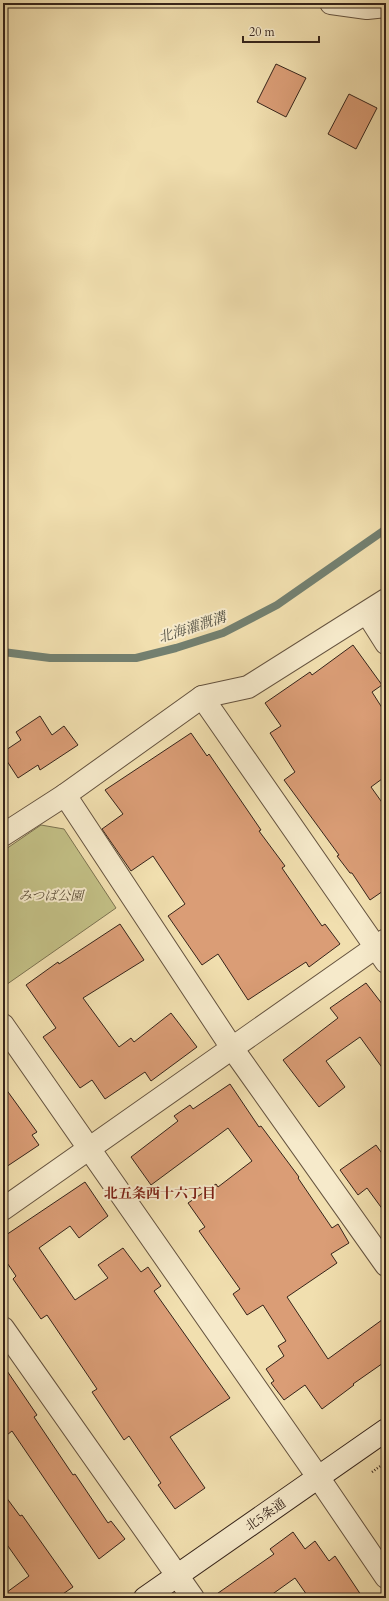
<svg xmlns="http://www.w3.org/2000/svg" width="389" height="1601" font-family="Cardo,'Noto Serif JP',serif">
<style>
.green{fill:#c2bf85;stroke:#7c7250}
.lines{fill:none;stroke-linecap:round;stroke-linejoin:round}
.stream{stroke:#738070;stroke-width:8}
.building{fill:#da9d76;stroke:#36241a}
.street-casing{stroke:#65533f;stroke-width:24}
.secondary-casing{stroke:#36241a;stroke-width:24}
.path{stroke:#36241a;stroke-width:2.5;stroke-dasharray:1 2;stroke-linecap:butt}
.street{stroke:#f6eacb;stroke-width:22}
.secondary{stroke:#f6eacb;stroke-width:22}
.labels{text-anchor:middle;stroke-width:4;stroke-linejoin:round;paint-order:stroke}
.park-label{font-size:13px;font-style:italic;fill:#594b35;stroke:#f6eacb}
.street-label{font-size:13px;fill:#36241a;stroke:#f6eacb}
.water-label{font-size:14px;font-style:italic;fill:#545245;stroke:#f6eacb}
.neighbourhood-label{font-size:14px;font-weight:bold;fill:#7a1f14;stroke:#f6eacb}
</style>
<rect width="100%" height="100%" fill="#f1dfaf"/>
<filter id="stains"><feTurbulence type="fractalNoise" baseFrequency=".005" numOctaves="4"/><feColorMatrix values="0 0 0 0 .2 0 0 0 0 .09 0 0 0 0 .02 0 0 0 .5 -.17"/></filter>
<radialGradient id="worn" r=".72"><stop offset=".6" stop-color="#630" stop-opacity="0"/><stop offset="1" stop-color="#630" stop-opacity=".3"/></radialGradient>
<polygon class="green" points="41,825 64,829 116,908 3,987 3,851"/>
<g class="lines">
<polyline class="stream" points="3,652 50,658 136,658 176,648 223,633 277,605 386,529"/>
</g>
<g class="building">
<polygon points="276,64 306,78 286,117 257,102"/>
<polygon points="349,94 377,108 356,149 328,134"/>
<polygon points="353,645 382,685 372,692 386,714 386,776 371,787 386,808 386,889 370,900 352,873 350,873 337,856 339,855 284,780 295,772 270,733 281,726 265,703 310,672 312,675"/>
<polygon points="40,716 52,735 64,726 78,745 40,770 38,765 18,778 3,755 3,752 21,740 16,732"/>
<polygon points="191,733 207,756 209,754 261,830 259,831 285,866 282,868 322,926 325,924 340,944 309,967 306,962 248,1000 218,954 202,965 168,916 185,904 153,856 131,871 102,829 123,814 105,790"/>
<polygon points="120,924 144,960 83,998 119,1047 131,1038 134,1042 171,1013 197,1047 151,1081 145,1072 105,1099 92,1080 80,1088 43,1037 56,1028 26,985 58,962 59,964"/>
<polygon points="366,983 386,1009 386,1073 360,1037 326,1061 345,1087 319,1107 283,1060 338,1018 330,1008"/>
<polygon points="230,1084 259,1127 261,1126 299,1177 298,1178 332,1228 338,1224 349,1243 331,1254 337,1263 287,1297 328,1359 386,1317 386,1361 353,1384 354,1385 322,1409 305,1385 284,1400 271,1383 274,1381 266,1369 284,1356 278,1346 286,1341 263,1305 247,1315 233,1294 240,1289 199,1231 205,1227 188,1203 216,1184 218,1187 252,1161 228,1128 151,1185 131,1157 178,1121 174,1116 190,1105 193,1109"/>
<polygon points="3,1085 37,1132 32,1135 39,1145 3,1169"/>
<polygon points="376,1145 386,1159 386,1214 367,1188 358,1195 340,1170"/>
<polygon points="85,1182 108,1216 79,1238 70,1226 39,1248 75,1300 108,1278 98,1265 123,1248 141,1272 148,1267 161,1286 154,1291 230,1398 170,1437 205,1488 175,1509 158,1485 161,1483 129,1436 124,1440 92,1392 97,1389 47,1315 41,1319 13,1279 16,1276 3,1257 3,1237"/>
<polygon points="3,1365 37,1415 34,1417 73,1475 75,1474 108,1523 111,1521 125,1539 99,1559 12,1431 3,1438"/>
<polygon points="3,1493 20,1516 22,1515 73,1587 57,1598 3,1598 3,1595 29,1576 3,1539"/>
<polygon points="293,1532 305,1549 315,1541 329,1561 335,1556 363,1598 309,1598 295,1578 267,1598 211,1598 274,1554 270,1549"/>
</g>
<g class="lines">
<g class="street-casing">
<g id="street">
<polyline points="331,3 367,8 386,6"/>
<polyline points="367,613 386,643"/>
<polyline points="202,697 386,962"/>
<polyline points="65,795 232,1048 386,1265"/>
<polyline points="3,835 65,795 202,697 248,687 386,600"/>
<polyline points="3,1025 318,1477 386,1577"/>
<polyline points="3,1209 386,940"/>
<polyline points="3,1328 193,1598"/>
</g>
</g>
<g class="secondary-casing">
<polyline id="secondary" points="145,1598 386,1430"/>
</g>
<polyline class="path" points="372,1472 386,1462"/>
<use href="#street" class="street"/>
<use href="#secondary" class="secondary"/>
</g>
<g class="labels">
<g class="park-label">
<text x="51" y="900">みつば公園</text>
</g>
<g class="street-label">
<text transform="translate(265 1514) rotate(-35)" y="5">北5条通</text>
</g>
<g class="water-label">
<text transform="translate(192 627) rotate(-18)" y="5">北海灌漑溝</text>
</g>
<g class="neighbourhood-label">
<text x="160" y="1198">北五条西十六丁目</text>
</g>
</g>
<rect width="389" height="1601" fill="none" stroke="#f1dfaf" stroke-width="16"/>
<rect x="4" y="4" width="381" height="1593" fill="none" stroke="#36241a" stroke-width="2"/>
<rect x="8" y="8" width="373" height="1585" fill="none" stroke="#36241a"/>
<path d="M243 36v6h76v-6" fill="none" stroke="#36241a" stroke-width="2"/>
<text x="249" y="36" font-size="12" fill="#36241a" stroke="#f6eacb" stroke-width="3" paint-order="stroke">20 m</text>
<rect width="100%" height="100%" filter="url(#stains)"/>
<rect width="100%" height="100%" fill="url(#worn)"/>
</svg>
